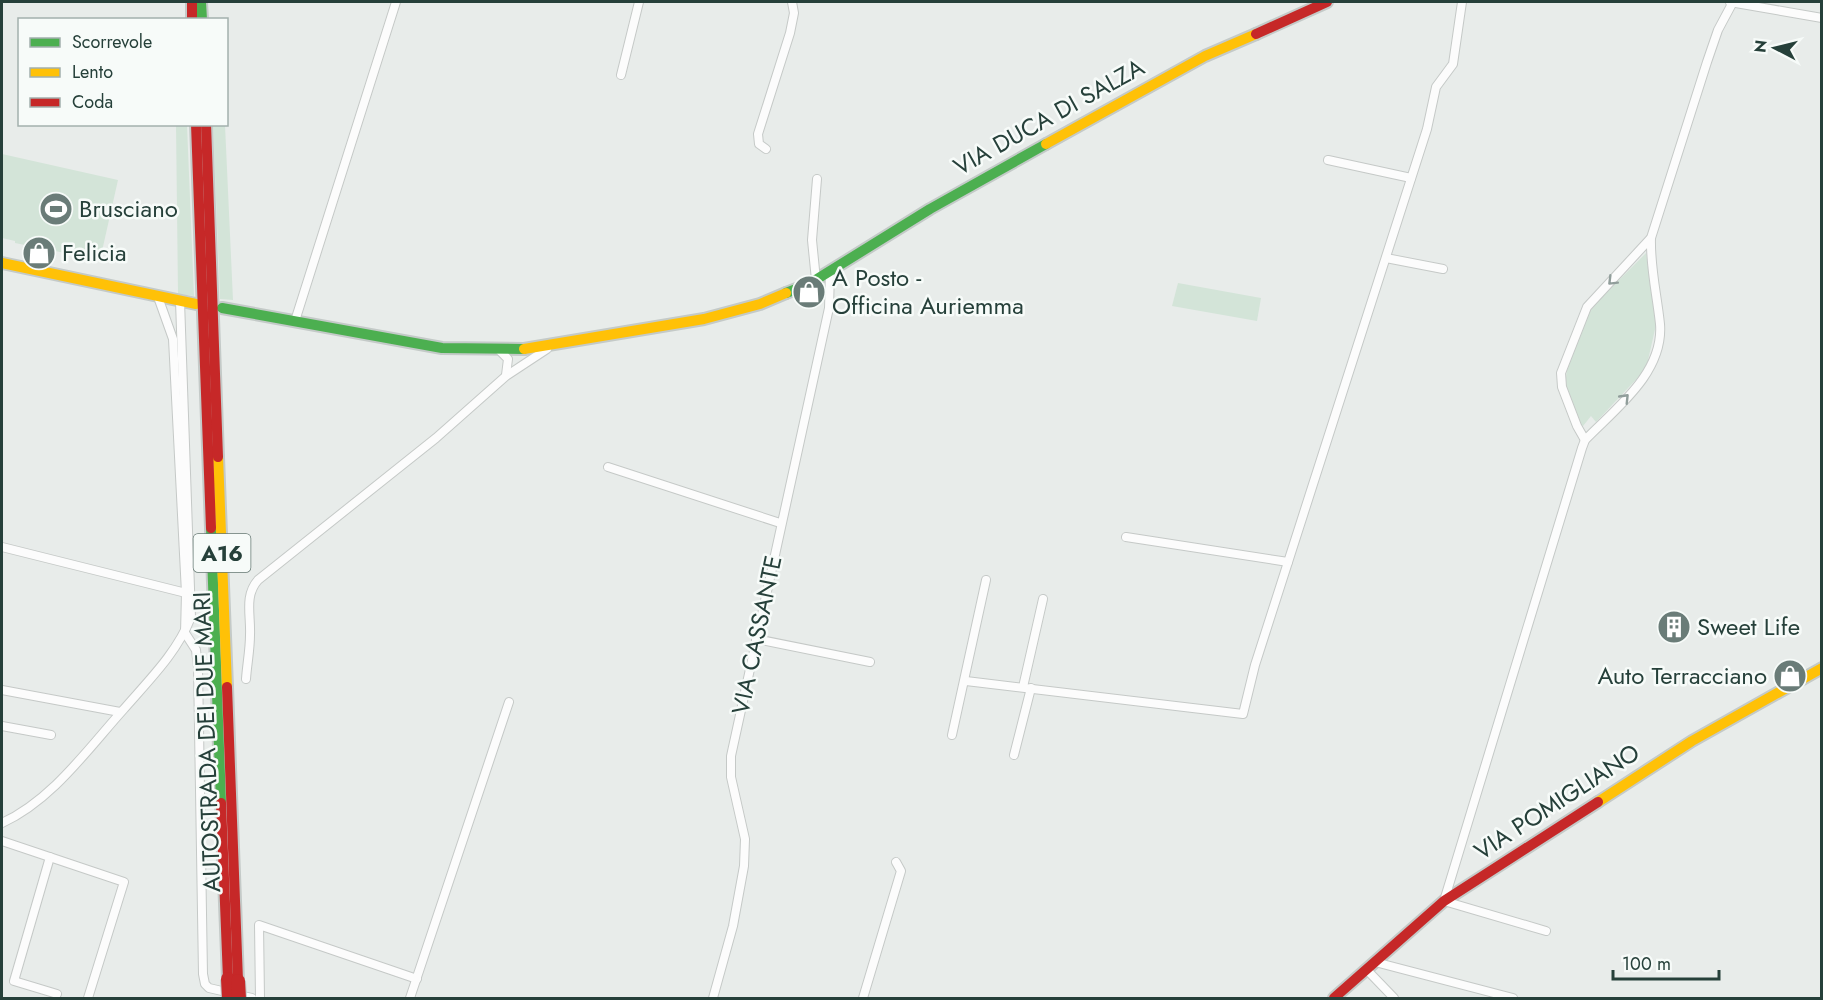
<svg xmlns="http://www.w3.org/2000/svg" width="1823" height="1000" font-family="Jost,sans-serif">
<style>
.green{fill:#d3e4d8}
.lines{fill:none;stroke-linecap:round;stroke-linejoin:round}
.street-casing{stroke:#c5c9c7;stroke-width:10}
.fast-casing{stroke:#c4cac8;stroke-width:14}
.slow-casing{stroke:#c4cac8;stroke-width:14}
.jam-casing{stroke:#c4cac8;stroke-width:14}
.street{stroke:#fcfcfc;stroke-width:8}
.fast{stroke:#4caf50;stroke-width:10}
.slow{stroke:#ffc107;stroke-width:10}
.jam{stroke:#c62828;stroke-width:10}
.jam-bridge-casing{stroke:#c3cac9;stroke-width:16;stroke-linecap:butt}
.jam-bridge{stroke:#c62828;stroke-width:14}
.oneway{stroke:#919e9b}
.labels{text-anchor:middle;stroke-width:5;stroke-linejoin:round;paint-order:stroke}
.shield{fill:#f7fbf9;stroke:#657873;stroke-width:1.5}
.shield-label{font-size:22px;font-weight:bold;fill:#26403a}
.street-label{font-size:24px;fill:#26403a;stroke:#f7fbf9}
.poi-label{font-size:24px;fill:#26403a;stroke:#f7fbf9;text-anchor:start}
</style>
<rect width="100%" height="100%" fill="#e8ecea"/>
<g class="green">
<polygon points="176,125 187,125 194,296 178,294"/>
<polygon points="213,125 225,125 233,300 220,299"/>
<polygon points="2,154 118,180 100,260 15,243 15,241 2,238"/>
<path d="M1646 253 1656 325 1646 369 1596 422 1591 416 1583 426 1579 423C1574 411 1566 396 1566 382 1565 365 1583 321 1593 306Z"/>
<polygon points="1178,283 1261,298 1257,321 1172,306"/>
</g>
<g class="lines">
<g class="street-casing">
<g id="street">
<polyline points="1730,2 1822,18"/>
<polyline points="621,75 639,2"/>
<polyline points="766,149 759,144 758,134 790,33 794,13 792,2"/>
<polyline points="1328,160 1411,178"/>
<polyline points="1386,258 1443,269"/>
<polyline points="816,280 812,240 817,179"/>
<polyline points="158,297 173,339 186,593 185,633 196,650 198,667 203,974 205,984 209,988 252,998"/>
<polyline points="295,321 396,2"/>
<polyline points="499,350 508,359 506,375"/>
<polyline points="1585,440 1577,426 1562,387 1561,373 1587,307 1650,239"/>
<polyline points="608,467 780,523"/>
<polyline points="1126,537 1288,562"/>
<polyline points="2,547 186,593"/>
<polyline points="756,639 870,662"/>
<path d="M246 679C247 664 250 650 250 635 251 615 244 596 258 580L436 438 506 376 547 349"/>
<polyline points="966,681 1243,714 1255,665 1427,129 1436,87 1453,64 1462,2"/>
<polyline points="1023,687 1043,599"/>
<polyline points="2,690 120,712"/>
<polyline points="2,726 51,735"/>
<polyline points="952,735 986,580"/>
<polyline points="1014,755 1031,688"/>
<path d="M2 823C52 800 87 750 123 710 148 681 177 653 191 617L180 301"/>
<polyline points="2,841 124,882 88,998"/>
<polyline points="50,857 14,981 57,994"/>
<path d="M1546 931 1444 901 1582 448 1585 440C1615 409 1664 373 1660 324 1657 295 1650 267 1651 238L1707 62 1718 30 1733 2"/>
<polyline points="1375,962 1513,998"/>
<polyline points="1367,970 1394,998"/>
<polyline points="260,998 259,925 417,979"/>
<polyline points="410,998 509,702"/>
<polyline points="713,998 733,926 744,866 745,839 731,777 731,756 829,308 830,271"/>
<polyline points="863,998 901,871 896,862"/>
</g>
</g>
<g class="fast-casing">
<g id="fast">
<polyline points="201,2 202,20"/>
<polyline points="786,293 809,284 930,209 1046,144"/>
<polyline points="222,308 442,348 524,349"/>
<polyline points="211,528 221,803"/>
</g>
</g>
<g class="slow-casing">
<g id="slow">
<polyline points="1046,144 1205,56 1256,34"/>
<polyline points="2,263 196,304"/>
<polyline points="524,349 704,319 760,304 786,293"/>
<polyline points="218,457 227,687"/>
<polyline points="1598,802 1692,741 1822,668"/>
</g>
</g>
<g class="jam-casing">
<g id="jam">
<polyline points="192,2 192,20"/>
<polyline points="1256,34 1327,2"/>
<polyline points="196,124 211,528"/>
<polyline points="206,124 218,457"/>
<polyline points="227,687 238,981"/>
<polyline points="221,803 228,979"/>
<polyline points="1334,998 1444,901 1598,802"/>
</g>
</g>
<use href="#street" class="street"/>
<use href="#fast" class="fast"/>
<use href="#slow" class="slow"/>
<use href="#jam" class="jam"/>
<g class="jam-bridge-casing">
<g id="jam-bridge">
<polyline points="228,979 229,998"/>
<polyline points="238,981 239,998"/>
</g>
</g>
<use href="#jam-bridge" class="jam-bridge"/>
</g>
<defs><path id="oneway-chevron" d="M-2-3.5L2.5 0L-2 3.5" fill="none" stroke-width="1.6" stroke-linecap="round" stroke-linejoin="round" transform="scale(1.5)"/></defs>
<g class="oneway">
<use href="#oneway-chevron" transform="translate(1612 281) rotate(135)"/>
<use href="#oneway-chevron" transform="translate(1625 398) rotate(-46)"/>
</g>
<defs>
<g id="stadium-disc" transform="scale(1.725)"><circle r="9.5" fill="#6a7c78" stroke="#f7fbf9"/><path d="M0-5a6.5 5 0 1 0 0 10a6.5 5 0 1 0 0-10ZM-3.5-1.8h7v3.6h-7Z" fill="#fff"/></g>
<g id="shop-disc" transform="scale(1.725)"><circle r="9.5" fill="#6a7c78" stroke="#f7fbf9"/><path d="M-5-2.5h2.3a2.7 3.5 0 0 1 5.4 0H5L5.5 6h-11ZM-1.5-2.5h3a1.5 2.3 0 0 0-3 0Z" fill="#fff"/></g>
<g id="building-disc" transform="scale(1.725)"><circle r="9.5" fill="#6a7c78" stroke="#f7fbf9"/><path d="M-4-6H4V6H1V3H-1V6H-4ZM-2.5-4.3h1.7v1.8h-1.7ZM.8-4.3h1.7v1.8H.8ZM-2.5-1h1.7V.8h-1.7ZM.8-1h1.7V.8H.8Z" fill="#fff"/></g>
</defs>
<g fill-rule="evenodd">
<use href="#stadium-disc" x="56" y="209"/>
<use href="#shop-disc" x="39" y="253"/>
<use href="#shop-disc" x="809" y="292"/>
<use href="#building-disc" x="1674" y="627"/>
<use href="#shop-disc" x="1790" y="676"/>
</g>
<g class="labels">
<rect class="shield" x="193.5" y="534" width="57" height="38" rx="4.5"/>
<g class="shield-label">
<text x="222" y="561">A16</text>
</g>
<g class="street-label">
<text transform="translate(1049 117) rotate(-29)" y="8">VIA DUCA DI SALZA</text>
<text transform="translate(757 635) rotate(-78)" y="8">VIA CASSANTE</text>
<text transform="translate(207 742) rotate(-92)" y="8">AUTOSTRADA DEI DUE MARI</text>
<text transform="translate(1557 802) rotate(-33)" y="8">VIA POMIGLIANO</text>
</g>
<g class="poi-label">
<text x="79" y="217">Brusciano</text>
<text x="62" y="261">Felicia</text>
<text x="832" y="286">A Posto -<tspan x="832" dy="28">Officina Auriemma</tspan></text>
<text x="1697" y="635">Sweet Life</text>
<text x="1767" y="684" text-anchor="end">Auto Terracciano</text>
</g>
</g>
<rect width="1823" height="1000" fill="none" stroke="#26403a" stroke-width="6"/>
<rect x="18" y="18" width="210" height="108" fill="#f7fbf9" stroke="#a3b0ad" stroke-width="1.5"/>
<rect x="30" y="38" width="30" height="9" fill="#4caf50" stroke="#a3b0ad" stroke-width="1.5"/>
<text x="72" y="48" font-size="18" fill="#26403a">Scorrevole</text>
<rect x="30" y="68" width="30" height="9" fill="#ffc107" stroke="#a3b0ad" stroke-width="1.5"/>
<text x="72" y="78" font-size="18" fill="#26403a">Lento</text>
<rect x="30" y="98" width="30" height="9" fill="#c62828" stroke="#a3b0ad" stroke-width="1.5"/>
<text x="72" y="108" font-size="18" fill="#26403a">Coda</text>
<g transform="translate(1775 48) rotate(277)" stroke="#f7fbf9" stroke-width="4.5" paint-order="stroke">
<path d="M0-4.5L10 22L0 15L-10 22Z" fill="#26403a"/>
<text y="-9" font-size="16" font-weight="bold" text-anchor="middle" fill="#26403a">N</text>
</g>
<path d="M1613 970v9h106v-9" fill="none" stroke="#26403a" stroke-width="3"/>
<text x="1622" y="970" font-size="18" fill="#26403a" stroke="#f7fbf9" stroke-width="4.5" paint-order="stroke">100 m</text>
</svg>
